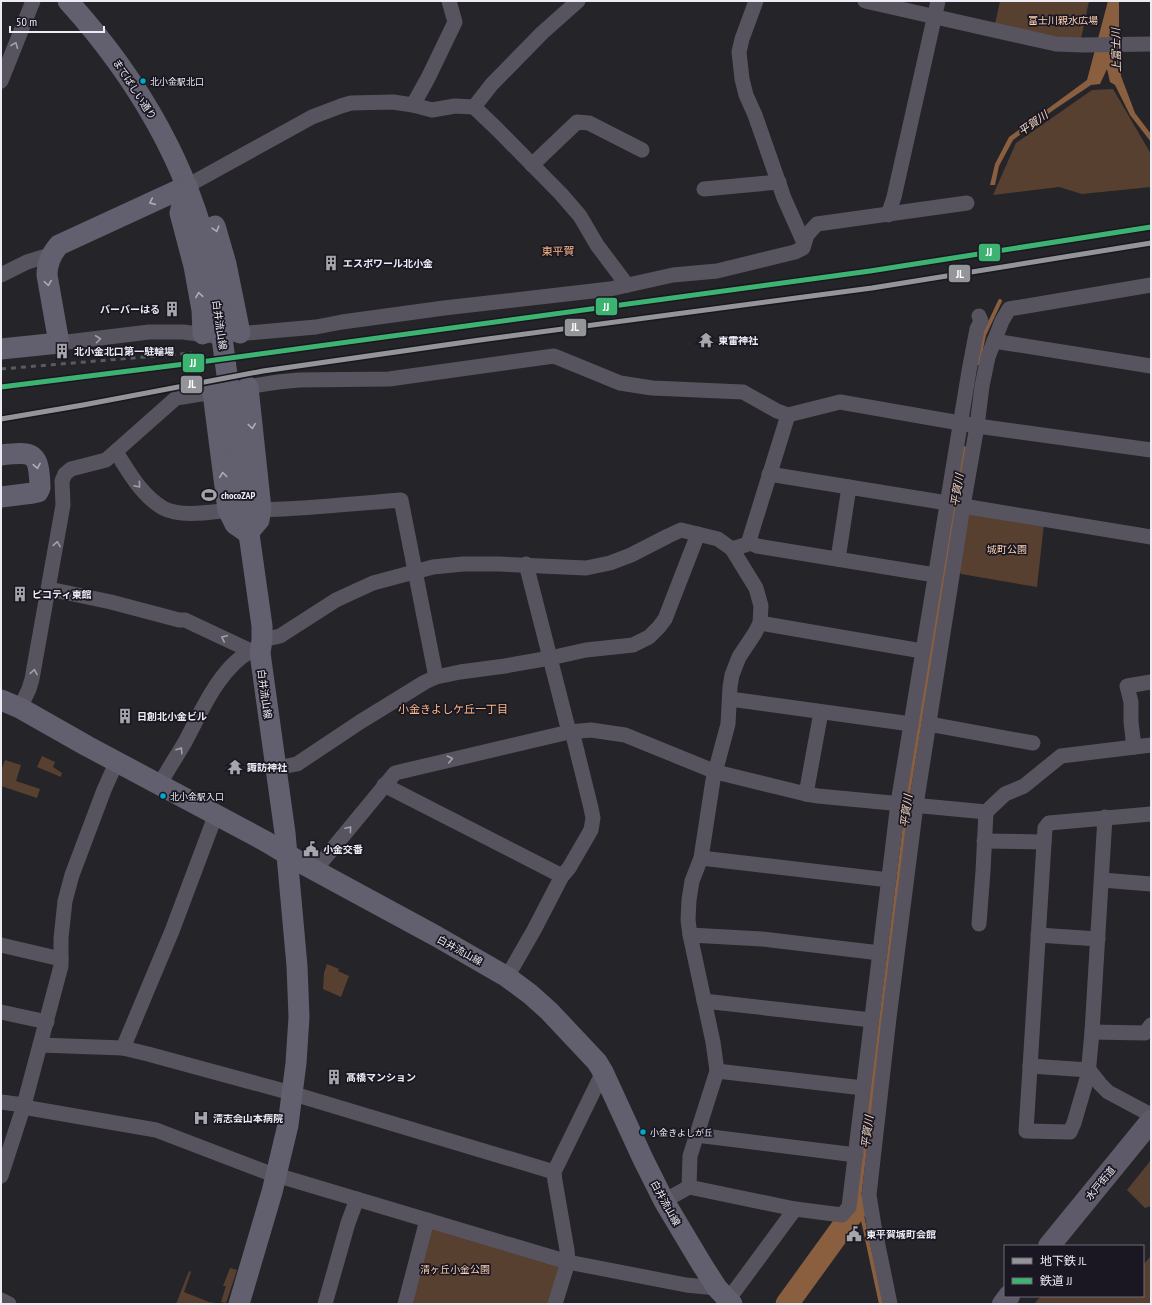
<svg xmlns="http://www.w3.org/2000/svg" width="1152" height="1305" font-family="'PT Sans Narrow','Noto Sans JP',sans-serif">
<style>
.green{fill:#57402f}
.water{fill:#8a5f3f}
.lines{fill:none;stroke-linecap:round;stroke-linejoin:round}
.stream{stroke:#8a5f3f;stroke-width:4}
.river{stroke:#8a5f3f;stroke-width:23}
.street{stroke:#575460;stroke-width:15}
.secondary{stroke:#625f6e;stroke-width:21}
.highway{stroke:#5e5a69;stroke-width:22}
.rail{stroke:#5b5a61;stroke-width:3;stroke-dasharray:5 5;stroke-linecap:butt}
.secondary-bridge{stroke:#625f6e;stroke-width:21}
.rail-1-casing{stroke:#1a1722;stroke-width:8}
.rail-1{stroke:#3cb371;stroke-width:5}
.metro-1-casing{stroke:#1a1722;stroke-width:8}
.metro-1{stroke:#939598;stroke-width:5}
.oneway{stroke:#a2a0aa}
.oneway2{stroke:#aeacb7}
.bus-dot{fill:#00a9ce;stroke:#1a1722;stroke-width:1.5}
.labels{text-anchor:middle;stroke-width:3.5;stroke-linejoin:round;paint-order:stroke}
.bus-label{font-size:9px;fill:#edebf3;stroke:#1a1722;text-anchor:start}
.park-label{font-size:10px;fill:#fed2b2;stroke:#1a1722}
.street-label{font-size:10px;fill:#edebf3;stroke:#1a1722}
.poi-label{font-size:10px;font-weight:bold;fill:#edebf3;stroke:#1a1722;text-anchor:start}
.water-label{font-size:11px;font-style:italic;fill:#f4d7c1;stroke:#1a1722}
.neighbourhood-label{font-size:11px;fill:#fab887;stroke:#1a1722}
.line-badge{stroke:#1a1722;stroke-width:1.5}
.badge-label{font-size:11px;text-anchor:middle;font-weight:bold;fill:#fff}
</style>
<rect width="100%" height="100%" fill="#242429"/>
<g class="green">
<polygon points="1000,1 1089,1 1081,39 1059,38 995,24"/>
<polygon points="1113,89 1151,154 1151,187 1082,194 1059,187 993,195 1016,143 1092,90"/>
<polygon points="971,511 1044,524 1037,587 961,574 957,568 966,515"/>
<polygon points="42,756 55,762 53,767 62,773 61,777 37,767"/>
<polygon points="5,760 21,765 16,781 40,789 37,798 1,786 1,771"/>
<polygon points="327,964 339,969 338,971 349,976 341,997 323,989 324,973"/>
<polygon points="1151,1160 1151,1206 1145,1208 1127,1190"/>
<polygon points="434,1228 557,1264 560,1271 551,1304 408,1304 427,1231"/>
<polygon points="1151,1256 1151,1304 1034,1304 1041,1296 1143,1296 1143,1265"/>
<polygon points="230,1268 237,1270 226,1303 221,1302 226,1286 223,1286"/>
<polygon points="189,1271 191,1272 184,1292 209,1302 224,1304 176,1304"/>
</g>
<polygon class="water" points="1108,1 1119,1 1119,54 1121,76 1135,113 1151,134 1151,142 1130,115 1115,85 1110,82 1107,69 1100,84 1091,85 1055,109 1013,140 999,166 995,185 990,185 995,164 1009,137 1087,80"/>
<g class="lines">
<g class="stream">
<polyline points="978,363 984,335 1000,301"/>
<polyline points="907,801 964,448"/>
<polyline points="881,1304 861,1211 858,1206 907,808"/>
</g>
<polyline class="river" points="787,1304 858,1206"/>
<g class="street">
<polyline points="756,1 742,39 739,52 742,79 746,95 755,115 784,198 804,243"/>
<polyline points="865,1 1056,44 1083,45 1151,44"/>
<polyline points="1,81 33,1"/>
<polyline points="413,105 428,78 455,22 449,1"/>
<polyline points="474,107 497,129 561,194 580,216 597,245 627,285"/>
<polyline points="532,165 577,122 589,123 642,150"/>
<polyline points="187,186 312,117 341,106 351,103 393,102 413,105 432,110 455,106 474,107 492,84 542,33 578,1"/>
<polyline points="704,189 779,182"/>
<polyline points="888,215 894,197 938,1"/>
<polyline points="1,275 27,262 53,254"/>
<polyline points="994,341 1151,366"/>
<polyline points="59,343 149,332 183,332 214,336 316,327 342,322 444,308 610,289 673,275 717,271 795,252 803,248 807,235 817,224 967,203"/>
<path d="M116 452C129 472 141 495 163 508 183 519 220 510 244 509 257 509 270 510 283 509 323 507 362 503 401 500L436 677"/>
<polyline points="769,474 947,503"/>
<polyline points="963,506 1151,537"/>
<polyline points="749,542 757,546 935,575"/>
<polyline points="732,549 756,588 761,606 760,623 755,633 739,657 732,675 730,687 728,724 713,780 701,858 692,881 689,900 688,920 690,935 713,1042 717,1071 690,1156 689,1187 795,1209 842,1215 849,1207 898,803 969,371 977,329 981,321 979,316"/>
<polyline points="838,559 849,487"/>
<polyline points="526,564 569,732"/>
<polyline points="49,589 111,602 179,620 185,620 251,651 260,653"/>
<polyline points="760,623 922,651"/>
<polyline points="262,640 280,636 336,600 373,583 433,567 463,564 499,564 586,568 610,563 631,555 668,536 681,530 718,539 732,549 748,544 788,415"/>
<polyline points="730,699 911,724"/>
<polyline points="20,708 29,689 32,679 63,505 62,481 65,474 71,469 106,460 176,398 278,382 299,380 389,379 554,356 620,383 652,388 743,392 777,411 788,415 840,402 977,426 1151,450"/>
<polyline points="929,724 1033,743"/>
<polyline points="1134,747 1131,722 1131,702 1127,686 1151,682"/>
<polyline points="276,768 297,764 360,722 425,682 436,677 460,672 505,666 550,658 586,650 633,645 649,637 659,627 665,619 698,534"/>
<path d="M160 784C168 769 177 756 185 742 201 712 220 667 251 651"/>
<polyline points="384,785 562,876"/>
<polyline points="806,794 821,712"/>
<polyline points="1105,817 1092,1032 1088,1075 1074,1123 1070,1132 1026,1131 1045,828 1049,823 1151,814"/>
<polyline points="984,841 1044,842"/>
<polyline points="701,858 889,880"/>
<polyline points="315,870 395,773 569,732 591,730 625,735 716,772 806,794 818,796 986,812 1005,794 1024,786 1061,756 1151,745"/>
<polyline points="1102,880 1151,884"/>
<polyline points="979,924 983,871 986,812"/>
<polyline points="690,935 762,939 880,953"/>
<polyline points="1038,935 1098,939"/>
<polyline points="1,945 61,959"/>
<polyline points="507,977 534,930 562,876 569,868 591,830 593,818 591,808 572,731"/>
<polyline points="704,1001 871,1020"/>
<polyline points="1,1012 47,1022"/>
<polyline points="1092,1032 1145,1033 1151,1025"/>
<polyline points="40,1045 123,1048 148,1054 284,1091 554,1172"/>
<polyline points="123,1048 172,931 216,814"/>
<polyline points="1030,1066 1089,1070 1100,1084 1108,1092 1151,1115"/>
<polyline points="717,1071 863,1088"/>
<polyline points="1,1102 24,1105"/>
<polyline points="23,1107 156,1130 266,1172 568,1262 686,1285 717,1288"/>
<polyline points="696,1135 856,1155"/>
<polyline points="1,1176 24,1105 61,966 61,938 65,901 72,875 104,790 117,761"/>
<polyline points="664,1201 689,1187"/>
<polyline points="1,1300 9,1304"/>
<polyline points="728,1300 795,1209"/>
<polyline points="325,1304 348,1223 357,1199"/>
<polyline points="405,1304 427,1220"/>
<polyline points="555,1304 568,1262 567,1250 555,1181 554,1172 603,1072"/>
<polyline points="890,1304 874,1226 869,1195 889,1018 916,805 963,506 977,426 982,386 988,357 1002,321 1009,309 1151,285"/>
</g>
<g class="secondary">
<path d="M68 1C141 82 196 177 215 286"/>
<polyline points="187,186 180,213 194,266 202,310 203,334"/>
<polyline points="215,226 226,264 240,333"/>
<path d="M1 349 59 343 47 275C47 264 52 253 59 245L187 186"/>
<polyline points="213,393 228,510 235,524 248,533 259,520 261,509 248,387"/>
<polyline points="237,449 262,626 262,640 260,653 285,833 297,966 299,1017 296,1063 288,1125 272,1192 239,1304"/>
<path d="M1 455C35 451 39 453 40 488L38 492 33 493 1 497"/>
<polyline points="1,700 20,708 87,746 265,841 305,865 436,936 507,977 530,994 549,1011 597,1062 603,1072 643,1159 664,1201 701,1263 717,1288 732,1304"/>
</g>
<g class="highway">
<polyline points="1049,1246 1151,1121"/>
<polyline points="1003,1304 1009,1296"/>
</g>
<polyline class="rail" points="1,369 192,353"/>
<polyline class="secondary-bridge" points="215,286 237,449"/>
<g class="rail-1-casing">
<polyline id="rail-1" points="1,387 193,363 870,271 1151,227"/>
</g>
<use href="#rail-1" class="rail-1"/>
<g class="metro-1-casing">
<polyline id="metro-1" points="1,419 83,405 263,371 480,340 872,288 1151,243"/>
</g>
<use href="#metro-1" class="metro-1"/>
</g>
<defs><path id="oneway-chevron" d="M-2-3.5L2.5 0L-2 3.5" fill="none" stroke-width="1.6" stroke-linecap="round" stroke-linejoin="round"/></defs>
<g class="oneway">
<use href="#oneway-chevron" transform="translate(15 45) rotate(-68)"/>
<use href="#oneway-chevron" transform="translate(98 339) rotate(-7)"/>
<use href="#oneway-chevron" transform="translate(138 485) rotate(50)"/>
<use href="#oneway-chevron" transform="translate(57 544) rotate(-80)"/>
<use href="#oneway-chevron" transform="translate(224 638) rotate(-155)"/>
<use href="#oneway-chevron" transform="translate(34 672) rotate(-80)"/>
<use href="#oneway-chevron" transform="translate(180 750) rotate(-57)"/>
<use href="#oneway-chevron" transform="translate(450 759) rotate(-13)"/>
<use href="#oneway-chevron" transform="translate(349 829) rotate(-50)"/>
</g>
<g class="oneway2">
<use href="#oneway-chevron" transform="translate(152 202) rotate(156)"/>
<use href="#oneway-chevron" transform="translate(216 229) rotate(74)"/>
<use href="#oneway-chevron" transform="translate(48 283) rotate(82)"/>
<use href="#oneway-chevron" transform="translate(199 295) rotate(-99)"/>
<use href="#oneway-chevron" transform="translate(252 426) rotate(83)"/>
<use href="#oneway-chevron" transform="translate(37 466) rotate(80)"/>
<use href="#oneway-chevron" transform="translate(223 475) rotate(-97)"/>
</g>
<defs>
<g id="building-bare" transform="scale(1.2)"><path d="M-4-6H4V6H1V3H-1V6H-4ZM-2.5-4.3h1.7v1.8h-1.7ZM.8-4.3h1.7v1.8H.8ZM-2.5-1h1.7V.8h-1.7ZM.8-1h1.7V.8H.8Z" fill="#a7a5ac" stroke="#1a1722" stroke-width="2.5" paint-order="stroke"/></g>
<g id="temple-bare" transform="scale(1.2)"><path d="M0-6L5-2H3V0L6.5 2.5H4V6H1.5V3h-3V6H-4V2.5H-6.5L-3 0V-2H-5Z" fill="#a7a5ac" stroke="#1a1722" stroke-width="2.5" paint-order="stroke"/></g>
<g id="stadium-bare" transform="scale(1.2)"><path d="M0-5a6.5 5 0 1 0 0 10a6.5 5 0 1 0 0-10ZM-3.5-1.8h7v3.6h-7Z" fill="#a7a5ac" stroke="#1a1722" stroke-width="2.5" paint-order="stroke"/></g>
<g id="civic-bare" transform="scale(1.2)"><path d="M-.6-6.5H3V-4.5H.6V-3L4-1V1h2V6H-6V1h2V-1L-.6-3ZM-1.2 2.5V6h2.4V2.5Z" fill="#a7a5ac" stroke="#1a1722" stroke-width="2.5" paint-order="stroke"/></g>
<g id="hospital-bare" transform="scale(1.2)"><path d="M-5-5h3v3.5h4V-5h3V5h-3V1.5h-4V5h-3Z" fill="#a7a5ac" stroke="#1a1722" stroke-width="2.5" paint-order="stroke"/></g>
</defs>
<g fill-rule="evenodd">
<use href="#building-bare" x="331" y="263"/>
<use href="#building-bare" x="172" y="309"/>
<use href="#temple-bare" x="706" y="340"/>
<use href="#building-bare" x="62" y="351"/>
<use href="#stadium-bare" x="209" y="495"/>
<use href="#building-bare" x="20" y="594"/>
<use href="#building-bare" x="125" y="716"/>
<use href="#temple-bare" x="235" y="767"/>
<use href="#civic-bare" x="311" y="849"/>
<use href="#building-bare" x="334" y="1077"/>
<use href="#hospital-bare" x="201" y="1118"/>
<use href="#civic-bare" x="854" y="1234"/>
</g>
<g class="bus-dot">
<circle cx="143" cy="81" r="3.5"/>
<circle cx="163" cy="796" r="3.5"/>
<circle cx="643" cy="1132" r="3.5"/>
</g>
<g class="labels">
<g class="bus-label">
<text x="150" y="85">北小金駅北口</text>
<text x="170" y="800">北小金駅入口</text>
<text x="650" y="1136">小金きよしが丘</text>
</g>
<g class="park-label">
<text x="1063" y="24">富士川親水広場</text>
<text x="1007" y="553">城町公園</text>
<text x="455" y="1273">清ヶ丘小金公園</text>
</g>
<g class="street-label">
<text transform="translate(135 89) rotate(57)" y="4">まてばしい通り</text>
<text transform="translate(220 325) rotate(82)" y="4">白井流山線</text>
<text transform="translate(265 694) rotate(82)" y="4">白井流山線</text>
<text transform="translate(460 950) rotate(29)" y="4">白井流山線</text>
<text transform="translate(1100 1183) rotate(-51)" y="4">水戸街道</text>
<text transform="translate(666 1203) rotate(61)" y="4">白井流山線</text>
</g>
<g class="poi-label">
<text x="343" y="267">エスポワール北小金</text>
<text x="160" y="313" text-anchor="end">バーバーはる</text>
<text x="718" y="344">東雷神社</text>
<text x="74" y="355">北小金北口第一駐輪場</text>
<text x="221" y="499">chocoZAP</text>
<text x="32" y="598">ピコティ東館</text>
<text x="137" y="720">日創北小金ビル</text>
<text x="247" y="771">諏訪神社</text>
<text x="323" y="853">小金交番</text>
<text x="346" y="1081">髙橋マンション</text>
<text x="213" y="1122">清志会山本病院</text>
<text x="866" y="1238">東平賀城町会館</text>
</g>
<g class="water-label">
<text transform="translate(1116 50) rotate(-91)" y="4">上富士川</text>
<text transform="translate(1033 123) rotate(-35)" y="4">平賀川</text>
<text transform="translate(957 490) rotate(-81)" y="4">平賀川</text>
<text transform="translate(906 811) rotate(-83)" y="4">平賀川</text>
<text transform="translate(867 1132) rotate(-83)" y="4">平賀川</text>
</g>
<g class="neighbourhood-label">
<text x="558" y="255">東平賀</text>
<text x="453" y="713">小金きよしケ丘一丁目</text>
</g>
</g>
<g class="line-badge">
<rect x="978" y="243" width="23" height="19" rx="4" fill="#3cb371"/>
<rect x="948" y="264" width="23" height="19" rx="4" fill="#939598"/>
<rect x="595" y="297" width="23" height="19" rx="4" fill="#3cb371"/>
<rect x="564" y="318" width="23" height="19" rx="4" fill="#939598"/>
<rect x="182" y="353" width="23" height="20" rx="4" fill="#3cb371"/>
<rect x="180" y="375" width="23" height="19" rx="4" fill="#939598"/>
</g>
<g class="badge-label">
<text x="989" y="256">JJ</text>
<text x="960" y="278">JL</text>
<text x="606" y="311">JJ</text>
<text x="575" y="331">JL</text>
<text x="193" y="367">JJ</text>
<text x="192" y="388">JL</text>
</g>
<rect width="1152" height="1305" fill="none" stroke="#edebf3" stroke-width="4"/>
<rect x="1004" y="1245" width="140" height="52" fill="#1a1722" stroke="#6e6c76"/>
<rect x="1012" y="1258" width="20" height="6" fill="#939598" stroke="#6e6c76"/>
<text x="1040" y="1265" font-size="12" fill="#edebf3">地下鉄 JL</text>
<rect x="1012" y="1278" width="20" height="6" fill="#3cb371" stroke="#6e6c76"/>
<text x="1040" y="1285" font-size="12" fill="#edebf3">鉄道 JJ</text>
<path d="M10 26v6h94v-6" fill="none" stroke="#edebf3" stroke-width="2"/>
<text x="16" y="26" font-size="12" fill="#edebf3" stroke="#1a1722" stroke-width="3" paint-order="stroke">50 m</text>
</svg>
